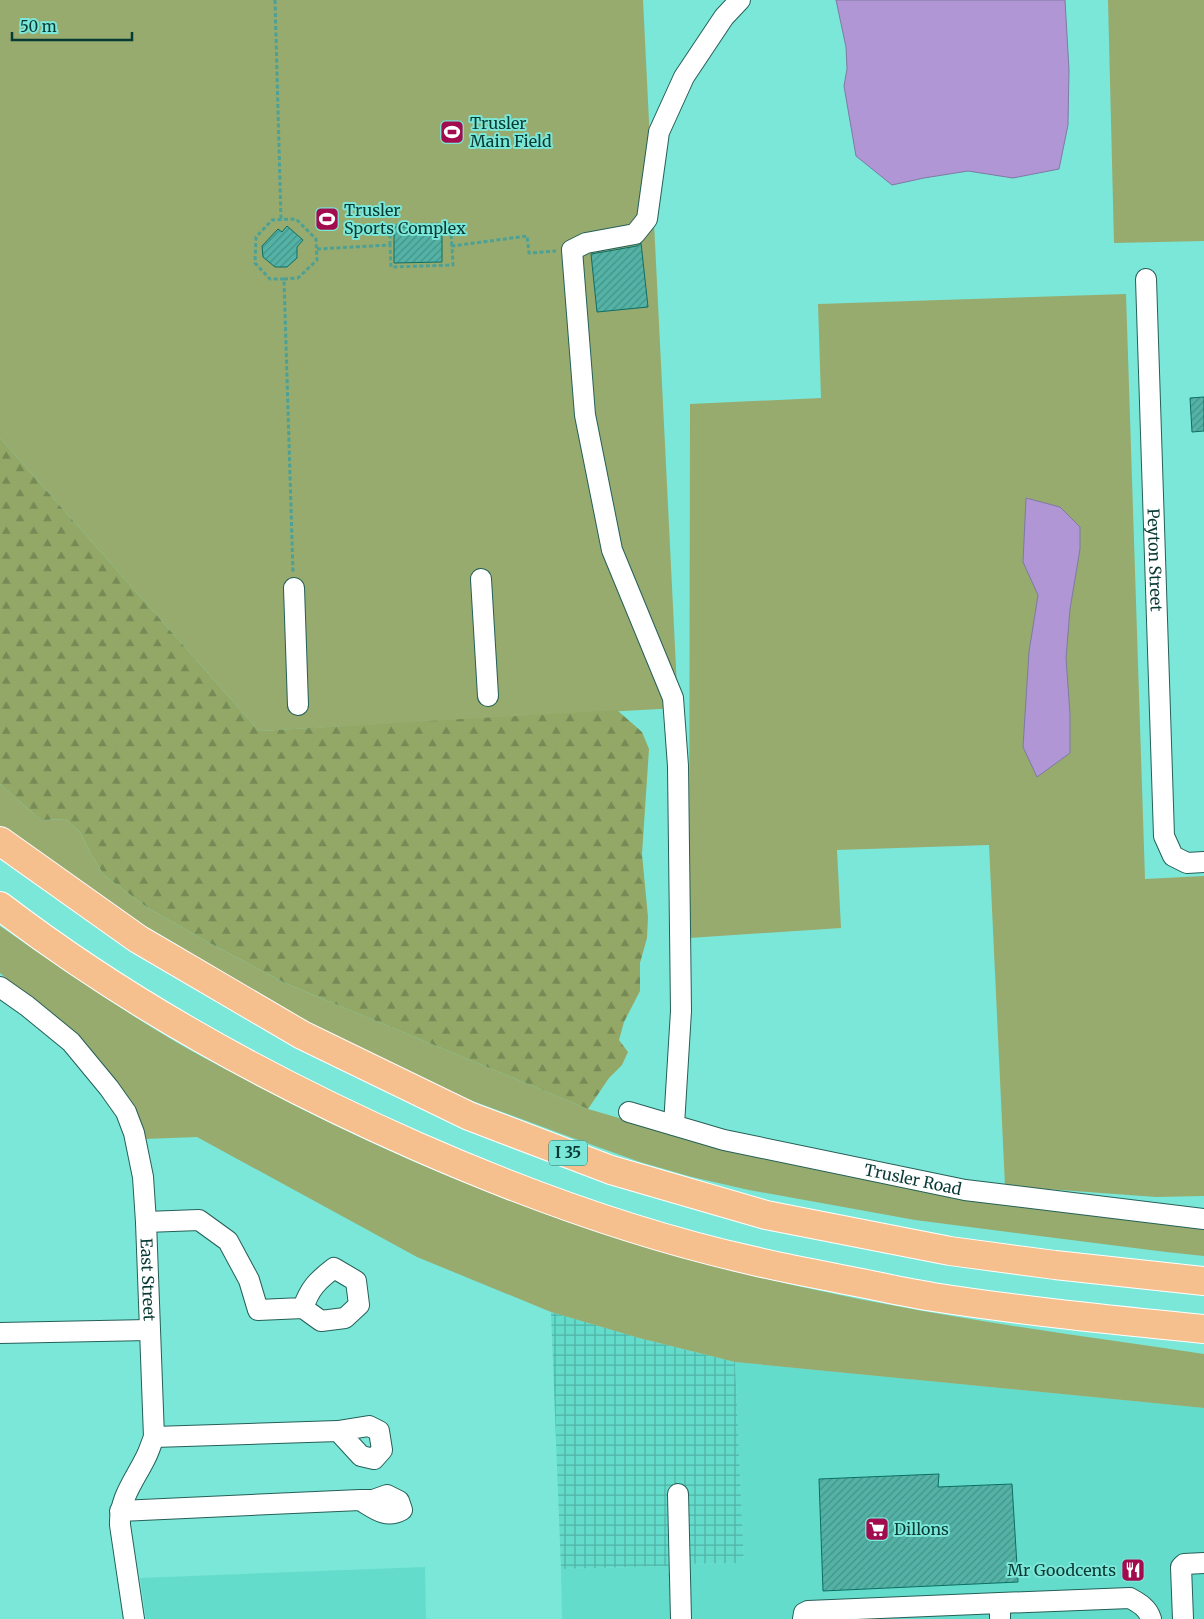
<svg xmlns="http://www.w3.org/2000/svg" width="1204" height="1619" font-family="Merriweather,serif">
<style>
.built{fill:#63dccc}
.industrial{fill:url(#industrial-grid)}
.grass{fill:#97ab6f}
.forest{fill:url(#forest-firs)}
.water{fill:#b096d4;stroke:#7e7aa4}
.building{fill:url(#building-hatch);stroke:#0e6e64}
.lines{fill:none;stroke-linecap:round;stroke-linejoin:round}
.minor-casing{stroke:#256058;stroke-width:22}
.highway-casing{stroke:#fff;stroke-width:30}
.path{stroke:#4ca196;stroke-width:3;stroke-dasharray:4 2.5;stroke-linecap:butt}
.minor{stroke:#fff;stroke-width:20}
.highway{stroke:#f6c08e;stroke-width:28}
.labels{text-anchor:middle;stroke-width:4;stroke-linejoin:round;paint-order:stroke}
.shield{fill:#7be7d8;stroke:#2a6e65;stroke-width:1}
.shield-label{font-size:15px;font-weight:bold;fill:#083a34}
.poi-label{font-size:16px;fill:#083a34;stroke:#7be7d8;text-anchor:start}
.street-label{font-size:16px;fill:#083a34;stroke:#7be7d8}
</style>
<defs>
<pattern id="industrial-grid" width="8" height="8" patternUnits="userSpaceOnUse" patternTransform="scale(1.25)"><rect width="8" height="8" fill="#63dccc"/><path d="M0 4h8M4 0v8" fill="none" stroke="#50b3a6"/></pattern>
<pattern id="forest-firs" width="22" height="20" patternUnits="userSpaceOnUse" patternTransform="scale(1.25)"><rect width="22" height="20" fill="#93a867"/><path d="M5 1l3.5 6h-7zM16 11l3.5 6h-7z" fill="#768a56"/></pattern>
<pattern id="building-hatch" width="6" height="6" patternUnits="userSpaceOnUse" patternTransform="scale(1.25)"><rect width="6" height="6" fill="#54b3a6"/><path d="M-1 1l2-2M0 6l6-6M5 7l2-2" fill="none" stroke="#449388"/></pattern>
</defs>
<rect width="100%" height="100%" fill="#7be7d8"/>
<g class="built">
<polygon points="735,1362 1204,1408 1204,1619 686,1619 684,1564 744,1563"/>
<polygon points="669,1566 670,1619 562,1619 561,1569"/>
<polygon points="425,1567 426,1619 146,1619 140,1578"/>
</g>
<polygon class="industrial" points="551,1312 639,1338 735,1362 744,1563 684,1564 686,1619 670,1619 668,1566 561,1569"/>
<g class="grass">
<polygon points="0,0 643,0 678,708 259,731 0,438"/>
<polygon points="1108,0 1204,0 1204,241 1114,243"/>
<polygon points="1126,294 1145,879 1204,876 1204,1196 1156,1197 1005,1186 989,845 837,850 841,928 689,938 690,404 821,398 818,304"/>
<polygon points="0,784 41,820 66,819 80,832 91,854 104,875 148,908 206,941 285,983 588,1109 702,1142 818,1170 924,1192 1026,1206 1204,1227 1204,1256 1166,1252 915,1220 749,1190 692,1177 640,1162 570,1137 459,1096 297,1018 212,970 122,913 41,858 0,826"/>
<path d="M0 926C50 961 100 995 151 1027 188 1050 227 1070 265 1090 413 1168 569 1229 731 1270 886 1310 1046 1331 1204 1354V1408L735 1362 639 1338 551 1312 417 1257 197 1137 144 1139 66 1030 0 973Z"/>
</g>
<polygon class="forest" points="0,438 259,731 617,710 642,732 649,749 642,854 648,917 647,938 640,963 640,991 624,1022 619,1040 628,1052 622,1065 609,1078 588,1109 285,983 206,941 148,908 104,875 91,854 80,832 66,819 41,820 0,784"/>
<g class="water">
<polygon points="836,0 1065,0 1069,70 1068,125 1059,169 1013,178 968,171 924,178 892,185 856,156 844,86 847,69 846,47"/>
<polygon points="1026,498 1060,507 1080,527 1080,549 1070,609 1066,658 1070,714 1070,753 1037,777 1023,747 1029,652 1038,595 1023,562"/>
</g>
<g class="building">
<polygon points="287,226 303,240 297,247 297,258 287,267 275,267 263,257 262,246 278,229 282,232"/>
<polygon points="394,227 442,227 442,262 394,263"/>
<polygon points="641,243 648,307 597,312 591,254 637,246"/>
<polygon points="1204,397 1204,431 1192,432 1190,398"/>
<polygon points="939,1474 938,1487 1012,1484 1018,1582 823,1591 819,1479"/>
</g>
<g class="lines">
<g class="minor-casing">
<g id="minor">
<path id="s1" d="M1146 279 1164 836 1173 856 1187 863 1204 862"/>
<polyline points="481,579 488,696"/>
<polyline points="294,588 298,705"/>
<path id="s2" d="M0 987 27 1006 71 1042 109 1088 126 1112 134 1133 143 1177 146 1222 154 1437C151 1444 149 1452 145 1459 134 1481 119 1499 120 1525L134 1619"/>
<path id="s3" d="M629 1112 724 1140 965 1190 1204 1219"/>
<polyline points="674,1125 681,1011 678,766 673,698 612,550 585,415 572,250 586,243 635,234 647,219 659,132 684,77 724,17 740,0"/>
<path d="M146 1222 199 1220 228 1241 249 1280 258 1310 303 1308 321 1321 345 1318 359 1305 356 1281 334 1268C317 1281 310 1288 303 1308"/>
<polyline points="0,1333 149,1330"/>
<polyline points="154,1437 338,1431 361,1456 374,1459 382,1450 379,1431 369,1426 338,1431"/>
<polyline points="678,1494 681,1619"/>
<path d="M120 1511 360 1500H373L387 1495 399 1501 402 1510C386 1519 375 1509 360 1500"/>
<path d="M1000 1603 1130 1598C1139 1603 1148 1608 1151 1619"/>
<polyline points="803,1619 804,1613 808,1611 1000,1603 1000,1619"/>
<polyline points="1183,1619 1181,1567 1184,1564 1204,1563"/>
</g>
</g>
<g class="highway-casing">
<g id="highway">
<polyline points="0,841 138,939 302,1035 469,1116 611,1170 766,1215 950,1251 1055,1265 1204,1281"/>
<path d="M0 906C128 1004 269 1081 416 1146 525 1194 638 1235 754 1261 788 1269 822 1275 856 1282 882 1287 907 1293 933 1297 1023 1311 1113 1320 1204 1329"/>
</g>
</g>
<g class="path">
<polyline points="275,0 281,220"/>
<polyline points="390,245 390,225 450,224 452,246"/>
<polyline points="317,249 390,245 391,267 453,265 452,246 527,236 529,253 556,251"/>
<polyline points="284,279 298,278 317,260 316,239 296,219 272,220 256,237 255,263 270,279 284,279 293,573"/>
</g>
<use href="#minor" class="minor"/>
<use href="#highway" class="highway"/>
</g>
<defs>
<g id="stadium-square" transform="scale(1.25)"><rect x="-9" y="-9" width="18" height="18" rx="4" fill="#a20c4e" stroke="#7be7d8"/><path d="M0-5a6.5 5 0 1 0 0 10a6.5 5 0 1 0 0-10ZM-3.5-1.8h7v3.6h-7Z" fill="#fff"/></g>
<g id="supermarket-square" transform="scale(1.25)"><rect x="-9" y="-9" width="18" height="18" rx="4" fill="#a20c4e" stroke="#7be7d8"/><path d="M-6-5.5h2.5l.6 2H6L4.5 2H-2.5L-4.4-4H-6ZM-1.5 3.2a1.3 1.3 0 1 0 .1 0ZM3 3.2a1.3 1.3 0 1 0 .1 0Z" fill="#fff"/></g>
<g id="restaurant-square" transform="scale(1.25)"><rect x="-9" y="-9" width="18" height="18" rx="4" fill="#a20c4e" stroke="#7be7d8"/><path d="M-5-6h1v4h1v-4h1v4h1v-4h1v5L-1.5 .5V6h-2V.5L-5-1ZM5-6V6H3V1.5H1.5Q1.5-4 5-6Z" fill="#fff"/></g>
</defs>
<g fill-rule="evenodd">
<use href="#stadium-square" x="452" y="132"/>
<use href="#stadium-square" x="327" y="219"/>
<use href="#supermarket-square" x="877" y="1529"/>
<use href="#restaurant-square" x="1133" y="1570"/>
</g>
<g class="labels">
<rect class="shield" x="549" y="1140.5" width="38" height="25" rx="4"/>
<g class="shield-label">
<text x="568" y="1158">I 35</text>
</g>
<g class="poi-label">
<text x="470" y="129">Trusler<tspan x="470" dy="18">Main Field</tspan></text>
<text x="344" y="216">Trusler<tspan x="344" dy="18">Sports Complex</tspan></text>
<text x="894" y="1535">Dillons</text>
<text x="1116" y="1576" text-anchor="end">Mr Goodcents</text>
</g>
<g class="street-label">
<text dy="6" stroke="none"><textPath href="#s1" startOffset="281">Peyton Street</textPath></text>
<text dy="6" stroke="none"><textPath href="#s3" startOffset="292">Trusler Road</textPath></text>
<text dy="6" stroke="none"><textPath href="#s2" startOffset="349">East Street</textPath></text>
</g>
</g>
<path d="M12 32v8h120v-8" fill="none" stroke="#083a34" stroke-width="2.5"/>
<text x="20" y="32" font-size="15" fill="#083a34" stroke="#7be7d8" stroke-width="4" paint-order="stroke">50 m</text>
</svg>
